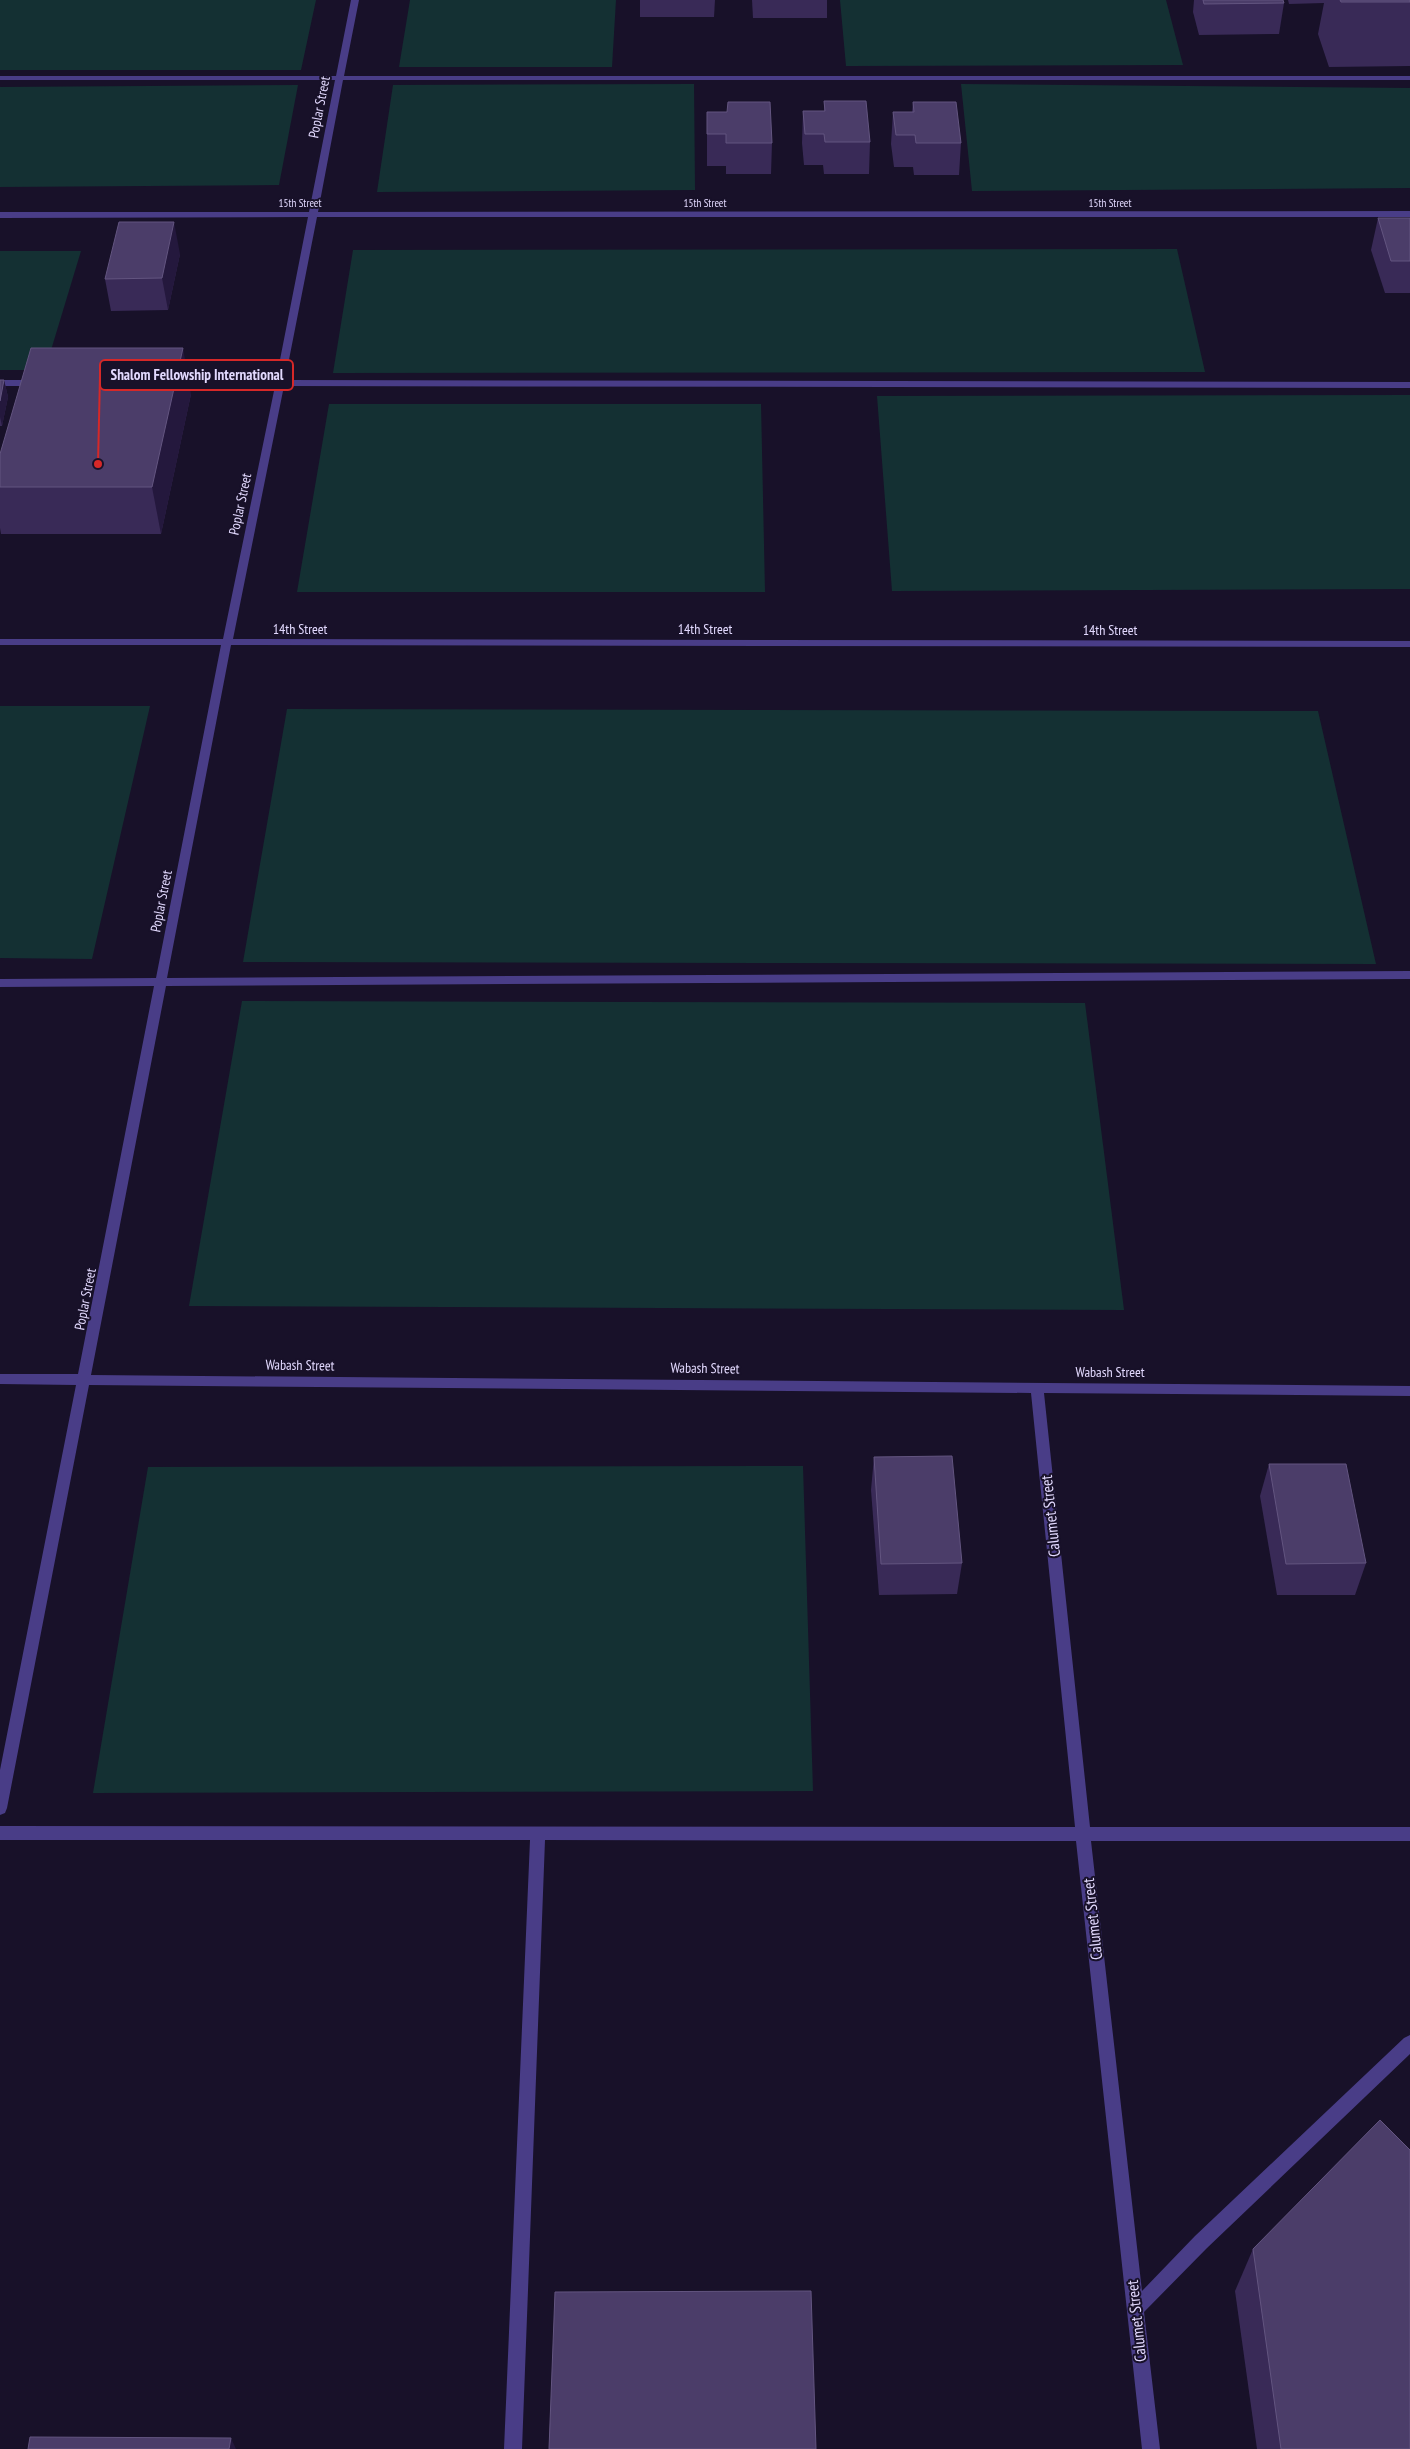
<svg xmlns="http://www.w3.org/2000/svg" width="1410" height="2449" font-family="'PT Sans Narrow',sans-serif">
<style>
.green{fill:#143033}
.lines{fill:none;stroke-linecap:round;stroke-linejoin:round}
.minor{fill:#493d87;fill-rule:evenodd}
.wall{fill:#392a57}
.shaded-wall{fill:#24183d}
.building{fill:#4b3d69;stroke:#635580}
.labels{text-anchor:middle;stroke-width:4;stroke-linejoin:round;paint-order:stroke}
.far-street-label{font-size:11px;fill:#e2d9fe;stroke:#181129}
.street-label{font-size:14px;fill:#e2d9fe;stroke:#181129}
.near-street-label{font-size:16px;fill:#e2d9fe;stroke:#181129}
.leader{fill:none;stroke:#d62828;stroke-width:2}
.callout-dot{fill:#d62828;stroke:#181129;stroke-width:2}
.callout{fill:#181129;stroke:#d62828;stroke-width:2}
.callout-label{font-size:15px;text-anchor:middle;font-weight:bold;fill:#e2d9fe}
</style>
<rect width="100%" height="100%" fill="#181129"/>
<g class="green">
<polygon points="0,0 316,0 301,70 0,70"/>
<polygon points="410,0 616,0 612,67 399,67"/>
<polygon points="840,0 1166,0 1183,65 846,66"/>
<polygon points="694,84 695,190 377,192 393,85"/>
<polygon points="961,84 1410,88 1410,188 972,191"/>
<polygon points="298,85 279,185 0,187 0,87"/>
<polygon points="1177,249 1205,372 333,373 353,250"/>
<polygon points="0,251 81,251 45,370 0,370"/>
<polygon points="1410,395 1410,589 892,591 877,396"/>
<polygon points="329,404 761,404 765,592 297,592"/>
<polygon points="0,706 150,706 92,959 0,958"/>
<polygon points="287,709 1318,711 1376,964 243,962"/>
<polygon points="242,1001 1085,1003 1124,1310 189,1306"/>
<polygon points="803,1466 813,1791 93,1793 148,1467"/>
</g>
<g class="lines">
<g class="minor">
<polygon points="351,0 359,0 344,76 1410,76 1410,80 343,80 318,212 1410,211 1410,217 317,217 285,380 1410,382 1410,388 284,386 233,639 1410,641 1410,647 231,645 167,978 1410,971 1410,979 166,986 91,1375 1410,1386 1410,1396 1044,1393 1090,1827 1410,1827 1410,1841 1091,1841 1142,2291 1195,2236 1404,2038 1410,2035 1410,2054 1207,2248 1144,2312 1160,2449 1142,2449 1076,1841 545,1840 522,2449 504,2449 530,1840 0,1840 0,1826 1075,1827 1031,1393 89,1385 7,1808 5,1813 0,1815 0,1770 76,1385 0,1384 0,1374 78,1374 154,986 0,987 0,979 156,978 221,645 0,645 0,639 223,639 275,386 173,386 168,383 173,380 276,380 308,217 0,218 0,212 309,212 335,80 0,80 0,76 336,76"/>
<polygon points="0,380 38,380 43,383 38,386 0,386"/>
</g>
</g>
<g class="wall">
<polygon points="640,0 715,0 714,17 640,17"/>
<polygon points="752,0 827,0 827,18 753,18"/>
<polygon points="1194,0 1283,0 1284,3 1279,34 1199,35 1193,12"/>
<polygon points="1288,0 1410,0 1410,66 1329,67 1318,34 1324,3 1289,4"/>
<polygon points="824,101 870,142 869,174 824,174 823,165 804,165 802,143 803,111 824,111"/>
<polygon points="913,102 961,143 959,175 914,175 913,167 894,167 891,144 893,112 912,112"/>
<polygon points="707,112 772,143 771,174 726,174 726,166 707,166"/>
<polygon points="1378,218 1410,218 1410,293 1385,293 1371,250"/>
<polygon points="180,254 168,310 111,311 105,279"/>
<polygon points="0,380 4,380 8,397 2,426 0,426"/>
<polygon points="191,394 161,534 1,534 0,528 0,454"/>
<polygon points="874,1457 962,1563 957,1594 879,1595 871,1490"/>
<polygon points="1269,1464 1366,1563 1355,1595 1277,1595 1260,1496"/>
<polygon points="1253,2249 1410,2449 1257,2449 1235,2291"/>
</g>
<g class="shaded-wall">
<polygon points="174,222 180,254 168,310 162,278"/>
<polygon points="183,348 191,394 161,534 152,487"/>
<polygon points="4,380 8,397 2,426 0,417 0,401"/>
<polygon points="231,2438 236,2449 229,2449"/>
</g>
<g class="building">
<polygon points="1203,0 1283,0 1284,3 1204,4"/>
<polygon points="1340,0 1410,0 1410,2 1341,2"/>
<polygon points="824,101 866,101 870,142 825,142 824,134 805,134 803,111 825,111"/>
<polygon points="728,102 770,102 772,143 726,143 726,134 707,134 707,112 727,112"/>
<polygon points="913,102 956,102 961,143 916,143 915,135 896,135 893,112 914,112"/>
<polygon points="1378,218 1410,218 1410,261 1391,261"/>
<polygon points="119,222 174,222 162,278 105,279"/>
<polygon points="31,348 183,348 152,487 0,487 0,454"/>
<polygon points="0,380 4,380 0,401"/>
<polygon points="952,1456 962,1563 881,1564 874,1457"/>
<polygon points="1269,1464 1346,1464 1366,1563 1286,1564"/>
<polygon points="1380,2120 1410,2150 1410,2449 1281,2449 1253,2249"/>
<polygon points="811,2291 816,2449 549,2449 555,2292"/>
<polygon points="30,2437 231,2438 229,2449 28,2449"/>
</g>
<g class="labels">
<g class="far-street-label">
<text x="300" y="207">15th Street</text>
<text x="705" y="207">15th Street</text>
<text x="1110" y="207">15th Street</text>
</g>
<g class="street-label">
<text transform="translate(319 107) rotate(-79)" y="5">Poplar Street</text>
<text transform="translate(240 504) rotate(-78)" y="5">Poplar Street</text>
<text x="300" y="634">14th Street</text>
<text x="705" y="634">14th Street</text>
<text x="1110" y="635">14th Street</text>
<text transform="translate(161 901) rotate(-79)" y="5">Poplar Street</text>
<text transform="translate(85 1299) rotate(-79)" y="5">Poplar Street</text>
<text transform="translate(300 1365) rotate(1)" y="5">Wabash Street</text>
<text transform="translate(705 1368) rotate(1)" y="5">Wabash Street</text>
<text x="1110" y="1377">Wabash Street</text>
</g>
<g class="near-street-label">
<text transform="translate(1050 1516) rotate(-96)" y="6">Calumet Street</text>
<text transform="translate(1092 1919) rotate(-96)" y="6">Calumet Street</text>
<text transform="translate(1136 2321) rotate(-96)" y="6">Calumet Street</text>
</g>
</g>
<path class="leader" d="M98 464L100 375"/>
<circle class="callout-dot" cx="98" cy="464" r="5"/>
<rect class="callout" x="100" y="360" width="193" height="30" rx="5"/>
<g class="callout-label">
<text x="197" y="380">Shalom Fellowship International</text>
</g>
</svg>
